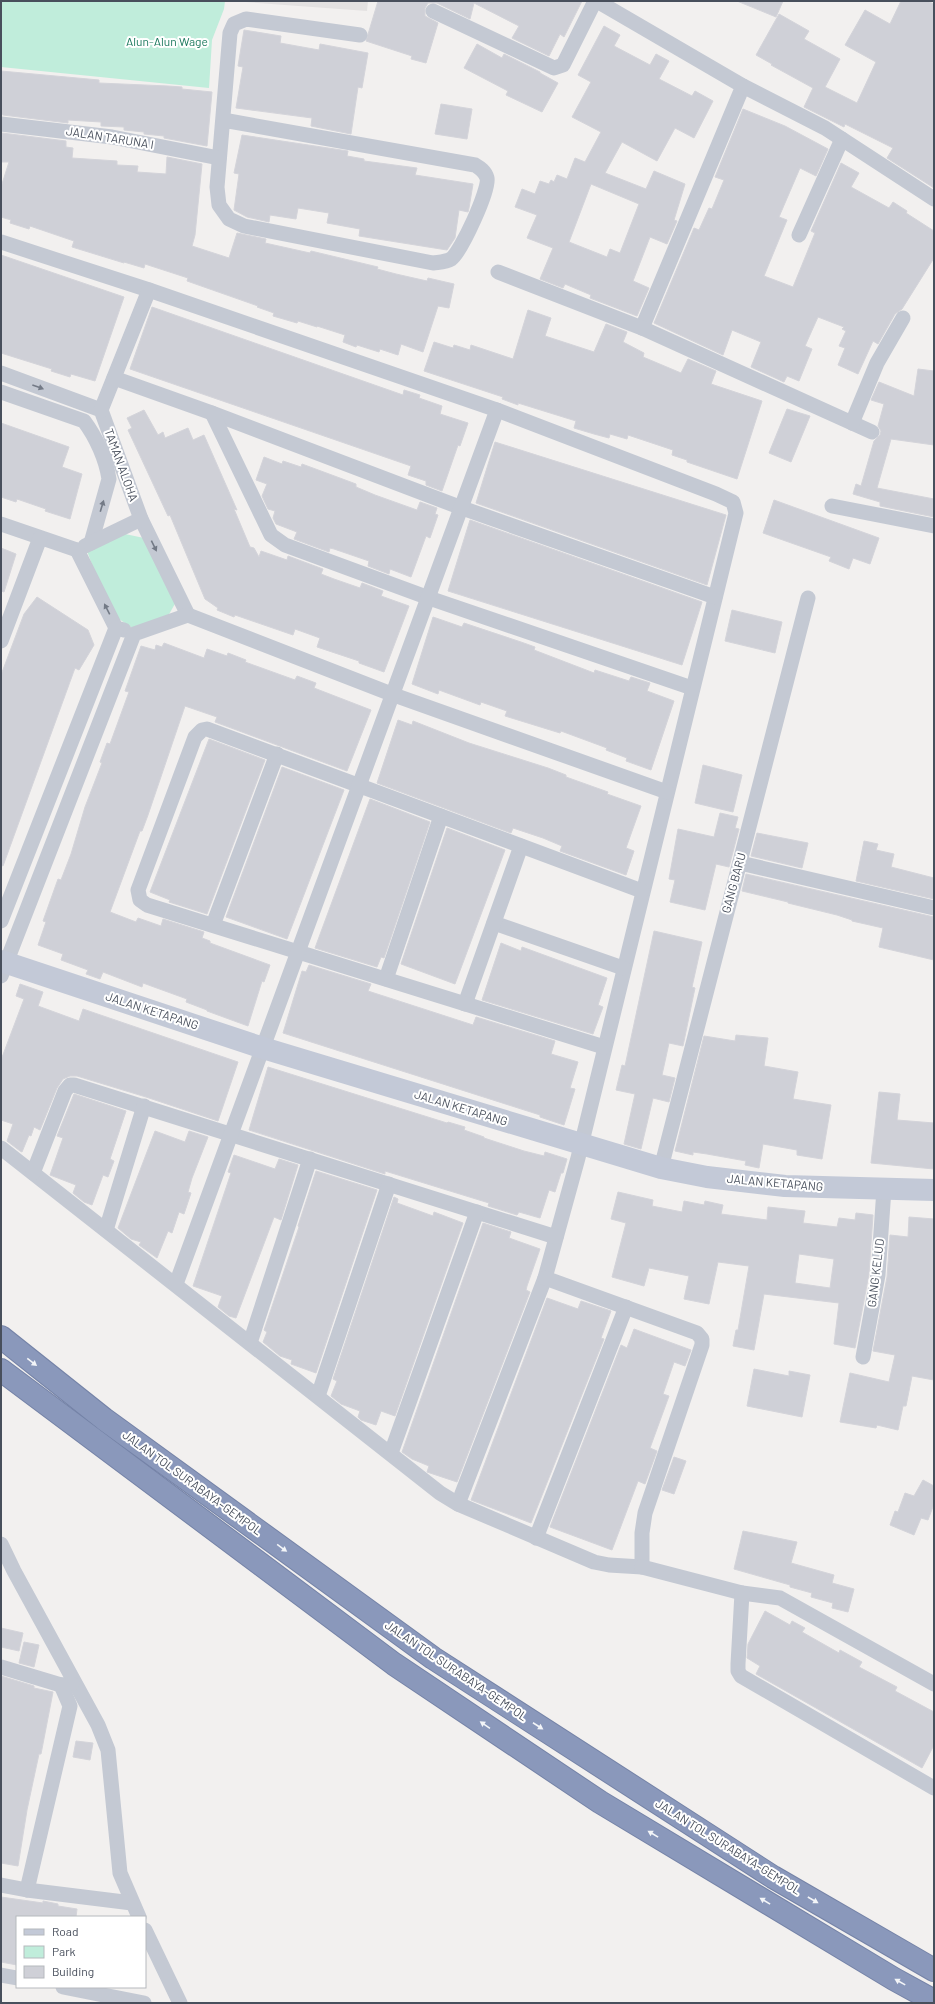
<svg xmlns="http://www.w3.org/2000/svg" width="935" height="2004" font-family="Barlow,sans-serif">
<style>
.education{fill:#e3e1e1}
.green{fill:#c0eddb}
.building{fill:#cfd0d7;stroke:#d4d4da;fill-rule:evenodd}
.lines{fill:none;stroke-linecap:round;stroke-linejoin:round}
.highway-casing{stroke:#7583a7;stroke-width:24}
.street{stroke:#c4c9d3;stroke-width:15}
.secondary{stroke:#c3c9d7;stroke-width:22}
.highway{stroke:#8a98bb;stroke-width:22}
.oneway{fill:#737a86}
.oneway2{fill:#f3f5f8}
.labels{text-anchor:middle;stroke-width:4;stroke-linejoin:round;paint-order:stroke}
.park-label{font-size:12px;fill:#1c795e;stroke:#fff}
.street-label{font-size:12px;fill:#484f5c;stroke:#fff}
</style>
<rect width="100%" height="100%" fill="#f2f0ef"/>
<polygon class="education" points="232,1 368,1 367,11"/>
<g class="green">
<polygon points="1,1 225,1 224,9 212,40 209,88 1,67"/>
<polygon points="125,534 144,538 176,602 168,616 134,629 116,617 100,586 87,551"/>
</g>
<g class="building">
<polygon points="378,1 582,1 564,37 560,34 549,56 512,38 519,26 474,3 470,19 437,3 428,3 425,8 425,16 438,23 426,63 411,59 412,56 366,41"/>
<polygon points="737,1 783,1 776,17"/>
<polygon points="901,1 927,1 934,4 934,188 887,158 893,148 845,124 844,127 804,107 813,88 771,65 772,64 756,55 779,14 809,31 804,39 840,59 825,87 857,103 876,62 845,45 865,10 890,24"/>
<path d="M604 26 620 35 614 46 650 65 656 54 669 61 659 79 692 96 695 91 713 101 694 138 675 128 657 161 622 142 605 173 646 189 654 171 685 184 674 220 677 221 667 244 650 237 633 281 649 288 637 316 590 298 591 295 565 284 563 288 540 279 553 248 527 238 537 215 515 207 522 189 535 194 540 181 549 184 551 180 554 182 557 175 567 179 575 158 585 162 601 132 572 117 591 82 578 75ZM591 184 639 204 620 253 610 249 607 257 569 242Z"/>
<polygon points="244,30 281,36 280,43 319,50 320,44 368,53 362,88 358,87 351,134 311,126 312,118 236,108 243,67 238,66"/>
<polygon points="477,44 502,58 504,54 540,72 540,73 558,83 542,112 506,95 508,91 464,68"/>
<polygon points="1,71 99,80 99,83 168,86 182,87 182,89 212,92 207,146 164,138 164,136 144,134 144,132 124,130 124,127 101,126 101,122 68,120 68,123 3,115 1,114"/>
<polygon points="441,104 472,109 467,139 435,134"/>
<polygon points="743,109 785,126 828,149 816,176 800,168 779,217 787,220 764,276 793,287 815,233 811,231 841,163 859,173 851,187 889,208 893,202 907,211 906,213 934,231 934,258 902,309 895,314 878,344 873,341 858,374 838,365 845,348 839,346 846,331 842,329 844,327 818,317 805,346 812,349 799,381 787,376 784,382 751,367 761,342 732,330 723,355 654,323 694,228 699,230 709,208 712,209 724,180 715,177"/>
<polygon points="2,133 66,141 66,147 73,148 72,158 117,161 117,165 138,166 137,172 166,174 167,157 202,164 195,235 192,246 229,258 237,233 266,239 265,243 310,253 311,251 378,267 377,269 396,274 427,281 428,278 454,284 449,308 438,306 423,352 401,344 398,355 380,349 379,352 357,345 356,347 343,342 345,335 317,326 317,327 298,321 297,323 273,316 274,313 257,307 258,306 187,281 188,278 145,264 144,268 124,262 124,263 72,247 74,241 30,226 29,229 10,223 11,220 1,217 1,187 9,162 1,162"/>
<polygon points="242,135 348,151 347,156 364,159 364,161 417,168 415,175 473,184 469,208 468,212 459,210 455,238 447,250 359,236 360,229 327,223 329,213 298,208 296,219 270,215 269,222 247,217 234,210 239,174 234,173"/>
<polygon points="1,255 124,297 95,381 71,374 70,377 51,371 52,369 1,353"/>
<polygon points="152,307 403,395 404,390 420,395 419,398 442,406 440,414 468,423 460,446 458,445 442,491 426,485 426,481 408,475 411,466 130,369"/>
<polygon points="528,310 551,318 545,336 594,352 606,324 627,332 623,342 644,353 643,357 681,373 688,359 716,371 711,384 762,401 737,479 687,462 687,460 672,455 673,450 628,435 627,439 610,434 609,438 594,434 574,428 576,421 518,403 518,405 502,399 503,397 424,371 434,342 453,348 454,345 470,350 471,345 513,359"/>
<polygon points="918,369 934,371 934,445 891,439 877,488 934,499 934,517 880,506 880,502 853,494 856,484 861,486 874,441 880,435 881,431 878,426 884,404 871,400 879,382 914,396"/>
<polygon points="787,409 810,416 791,462 769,453"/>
<polygon points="144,410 158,435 163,432 165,438 188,428 193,440 204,435 237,510 234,509 250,547 254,548 259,557 261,551 287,560 288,556 323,569 321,574 334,579 360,588 362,583 383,591 381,596 409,606 384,672 359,663 359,661 317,647 320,638 295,629 293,635 235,615 234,617 217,610 218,608 205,599 170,515 168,516 128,430 132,428 127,418"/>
<polygon points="1,423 69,447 62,467 82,474 70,519 45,511 46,509 17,499 16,502 1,497"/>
<polygon points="495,442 726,515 707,585 476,503"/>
<polygon points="264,457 282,464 283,461 301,467 302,464 321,471 356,484 356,487 375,495 417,510 420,502 437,508 435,514 438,515 430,538 426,536 411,577 390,569 389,574 368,566 369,561 334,549 330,548 329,552 294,539 297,532 276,524 273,518 275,511 268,509 262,496 267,484 256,480"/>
<polygon points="774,500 879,538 870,564 853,558 849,569 829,561 831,557 763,533"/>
<polygon points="470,520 702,602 682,665 448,591"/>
<polygon points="1,548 16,554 4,592 1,591"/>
<polygon points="37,597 88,630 94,645 79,670 75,668 3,866 1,865 1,675 24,614"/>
<polygon points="732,610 782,622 775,653 725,641"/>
<polygon points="433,617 462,627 464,623 521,642 535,647 534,650 594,673 595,670 629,681 631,677 650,683 647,691 674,701 651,770 626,761 627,758 606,750 607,748 561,731 560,733 505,716 507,711 481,702 480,705 439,690 438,694 412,684"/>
<polygon points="164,643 204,658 207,649 227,656 228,653 246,660 245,662 295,680 297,676 316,683 314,688 371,710 347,771 215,722 217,717 185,706 148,815 142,831 140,831 110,912 136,922 138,918 161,926 163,919 204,932 202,938 210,941 210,943 270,965 264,982 262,981 248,1026 207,1011 207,1010 186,1002 187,999 143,983 142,987 103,972 100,979 86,974 88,970 61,960 63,954 38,945 46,922 43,921 58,879 61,880 71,854 85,807 102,763 100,762 107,743 110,744 129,692 125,691 141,646 155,650 156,645 162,647"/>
<polygon points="398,720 412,725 413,721 469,743 548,768 566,775 566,777 608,792 607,794 641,806 626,848 634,851 626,875 560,851 562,846 543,838 513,828 511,833 377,783"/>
<polygon points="209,739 265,760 207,914 169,902 170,900 150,892"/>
<polygon points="703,765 742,775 733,812 695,803"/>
<polygon points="282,767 344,790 287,939 226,917"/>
<polygon points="370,799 430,822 384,958 381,957 377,967 315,948"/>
<polygon points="720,813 738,817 735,828 739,829 729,867 716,864 705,910 670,902 675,880 669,879 678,829 714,837"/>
<polygon points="447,828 505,850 455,984 401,964"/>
<polygon points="757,833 808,843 802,868 751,856"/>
<polygon points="864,841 878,844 876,850 894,854 891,867 934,878 934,899 856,881"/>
<polygon points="746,874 934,917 934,960 879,947 883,928 852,921 852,920 837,915 788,903 788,902 742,891"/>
<polygon points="654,931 702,942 692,987 695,988 683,1046 669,1043 662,1075 675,1078 669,1102 653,1098 641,1149 624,1144 635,1094 616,1090 622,1065 625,1066"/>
<polygon points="501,943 521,951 522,947 607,978 598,1005 603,1007 593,1034 482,1000"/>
<polygon points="309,965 371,984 368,991 473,1025 476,1017 555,1041 551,1054 578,1062 570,1088 575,1089 564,1125 540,1117 540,1115 283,1033 302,971 306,972"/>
<polygon points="20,984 43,992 38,1006 79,1021 83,1009 238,1062 218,1121 146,1097 77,1076 70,1076 63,1079 57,1088 40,1130 34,1127 31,1136 29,1135 22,1152 20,1151 7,1141 13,1124 1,1120 1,1060 24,999 16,996"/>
<polygon points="736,1035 768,1038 764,1066 798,1072 793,1099 831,1105 822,1159 797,1155 797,1150 763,1144 759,1168 745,1165 746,1161 707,1154 693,1152 693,1155 675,1151 704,1036 735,1041"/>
<polygon points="268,1067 447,1123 448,1122 465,1127 464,1130 484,1137 484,1138 524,1151 544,1156 545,1152 567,1159 563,1173 561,1173 555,1192 549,1190 540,1218 519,1212 517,1215 488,1206 489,1203 385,1171 385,1174 249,1130"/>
<polygon points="879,1092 900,1094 897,1120 934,1123 934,1169 871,1163"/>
<polygon points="74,1094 126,1111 110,1159 114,1161 108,1177 103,1175 92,1205 84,1202 73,1193 76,1185 50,1175 63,1138 57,1136"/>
<polygon points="155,1131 185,1142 189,1131 208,1137 192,1178 188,1192 191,1193 184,1214 179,1212 172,1233 168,1231 157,1258 139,1245 141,1242 131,1239 118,1228"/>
<polygon points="234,1155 275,1169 279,1159 298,1165 281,1220 274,1217 236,1318 229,1316 218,1307 222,1296 193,1286 231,1173 228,1172"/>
<polygon points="316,1171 377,1190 316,1373 291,1364 292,1360 280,1356 263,1342 267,1332 264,1330 299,1227 298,1226"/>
<path d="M618 1192 653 1200 652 1206 682 1212 684 1201 704 1205 705 1201 723 1205 721 1214 767 1220 768 1207 805 1211 803 1223 837 1227 839 1218 855 1220 856 1213 873 1215 869 1274 855 1348 834 1344 839 1303 764 1294 754 1350 733 1346 736 1330H738L749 1266 718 1262 709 1304 684 1299 689 1276 649 1268 644 1286 612 1277 626 1223 611 1219ZM799 1254 834 1259 830 1288 795 1283Z"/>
<polygon points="394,1197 398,1199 397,1203 433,1216 434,1212 463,1223 395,1416 381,1411 376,1425 361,1420 358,1417 360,1411 341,1404 331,1396 337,1381 333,1379"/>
<polygon points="909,1217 934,1219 934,1380 912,1376 906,1406 903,1406 898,1430 877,1425 876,1428 840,1422 850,1373 889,1382 895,1355 873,1351 887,1277 890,1235 908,1237"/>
<polygon points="483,1223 511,1232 509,1238 540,1249 527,1286 526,1290 530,1292 457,1482 427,1472 429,1466 412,1459 402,1452"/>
<polygon points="547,1298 578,1309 581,1301 611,1311 601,1338 604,1339 531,1523 471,1500"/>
<polygon points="634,1329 691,1350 685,1366 674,1362 663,1394 669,1396 650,1448 657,1451 645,1484 638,1481 612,1550 550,1527 621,1345 627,1348"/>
<polygon points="754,1369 789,1376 789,1371 810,1375 802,1417 747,1406"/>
<polygon points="674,1457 686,1461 674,1494 662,1490"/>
<polygon points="923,1480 934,1486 934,1504 928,1520 921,1518 914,1535 890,1525 895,1511 898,1512 905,1493 914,1496"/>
<polygon points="743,1531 797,1542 791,1563 834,1575 832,1583 854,1589 848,1612 832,1608 833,1603 811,1597 812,1593 790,1587 790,1585 734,1569"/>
<polygon points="765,1611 790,1625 792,1621 805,1628 802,1632 839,1653 840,1650 862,1662 859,1667 897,1687 895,1691 934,1712 934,1745 922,1768 756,1674 760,1666 747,1658 748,1644"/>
<polygon points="1,1628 23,1633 19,1651 1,1647"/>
<polygon points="24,1642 39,1645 34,1667 19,1663"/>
<polygon points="1,1676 34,1686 34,1688 53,1692 41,1754 39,1754 27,1810 18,1866 1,1863"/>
<polygon points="76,1741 93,1743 90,1760 73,1757"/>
<polygon points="1,1897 43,1903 43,1901 58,1904 58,1906 77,1909 76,1917 17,1917 17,1965 1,1962"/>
</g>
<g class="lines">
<g class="highway-casing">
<g id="highway">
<polyline points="1,1337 104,1419 433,1658 773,1877 934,1970"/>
<polyline points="1,1370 394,1664 600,1802 894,1979 934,2001"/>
</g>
</g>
<g class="street">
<polyline points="597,1 743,86 642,328"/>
<polyline points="433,11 554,68 563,65 595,1"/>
<polyline points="743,86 825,128 934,199"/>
<path d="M223 120 475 165C480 168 485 171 487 178 490 189 461 252 451 259 446 262 440 262 433 263L244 226 229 219 219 205 217 187 230 33 234 24 246 19 360 35"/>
<polyline points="1,124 112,137 219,158"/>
<polyline points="799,235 842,139"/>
<polyline points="1,242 149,290 497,410 716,494 733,502 736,513 578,1158 545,1278 458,1504"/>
<polyline points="498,272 642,328 872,432"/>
<polyline points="1,373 101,410 141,519 188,615"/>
<polyline points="114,378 212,413 462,508 715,597"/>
<path d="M1 392 84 421C96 437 106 459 109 479L91 543"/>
<polyline points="101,410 149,290"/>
<polyline points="212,413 271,535 285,545 429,598 692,688"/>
<polyline points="852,423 877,363 903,318"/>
<polyline points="832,506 934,526"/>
<polyline points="1,524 77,550"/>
<polyline points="85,546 141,519"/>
<polyline points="77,550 116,628 124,630"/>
<polyline points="1,641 40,538"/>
<polyline points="740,863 934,908"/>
<polyline points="1,921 116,628"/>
<polyline points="494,923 623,968"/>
<polyline points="213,925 277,754"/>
<polyline points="1,976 134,634 188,615 394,695 667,792"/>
<polyline points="386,979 441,816"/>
<polyline points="465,1004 521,846"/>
<polyline points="604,1047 147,905 140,900 138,890 195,737 202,730 207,729 642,891"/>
<polyline points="1,1148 440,1493 458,1504 594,1562 609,1565 642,1567 642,1533 645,1513 702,1345 702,1339 697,1333 545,1278"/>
<polyline points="661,1168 808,598"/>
<polyline points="33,1173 65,1091 70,1085 74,1085 556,1237"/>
<polyline points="106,1230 144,1106"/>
<polyline points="176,1284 497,410"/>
<polyline points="250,1343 310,1159"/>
<polyline points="863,1357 878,1275 884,1189"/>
<polyline points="318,1396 389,1184"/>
<polyline points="391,1453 477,1212"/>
<polyline points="536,1538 626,1307"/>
<polyline points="1,1544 14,1571 98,1725 108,1750 120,1873 139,1917"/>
<polyline points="642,1567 742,1593 780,1598 934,1684"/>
<polyline points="742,1593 738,1664 738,1671 741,1676 934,1788"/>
<polyline points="1,1667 61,1685 72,1684"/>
<polyline points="1,1885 27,1890 132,1903"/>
<polyline points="27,1890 70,1706 61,1685"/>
<polyline points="145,1930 180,2003"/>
<polyline points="1,1975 17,1978"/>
<polyline points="63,1987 144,2003"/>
</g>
<polyline class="secondary" points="1,961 263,1048 661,1168 707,1177 785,1186 934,1190"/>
<use href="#highway" class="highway"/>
</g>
<defs><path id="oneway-solid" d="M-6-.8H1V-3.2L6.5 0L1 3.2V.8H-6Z"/></defs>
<g class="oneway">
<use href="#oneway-solid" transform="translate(38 387) rotate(20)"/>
<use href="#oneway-solid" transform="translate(102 506) rotate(-73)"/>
<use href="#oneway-solid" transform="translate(154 546) rotate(64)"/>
<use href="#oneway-solid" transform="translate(107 609) rotate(-117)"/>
</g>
<g class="oneway2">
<use href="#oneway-solid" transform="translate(32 1362) rotate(38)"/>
<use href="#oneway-solid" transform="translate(282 1548) rotate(36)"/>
<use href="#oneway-solid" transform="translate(485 1725) rotate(-146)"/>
<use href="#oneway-solid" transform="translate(538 1726) rotate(33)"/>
<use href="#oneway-solid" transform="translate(653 1834) rotate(-149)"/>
<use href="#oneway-solid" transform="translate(813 1900) rotate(30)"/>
<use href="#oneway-solid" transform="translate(765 1901) rotate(-149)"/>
<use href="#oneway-solid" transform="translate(900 1982) rotate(-151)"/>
</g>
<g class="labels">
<g class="park-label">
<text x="167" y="46">Alun-Alun Wage</text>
</g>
<g class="street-label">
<text transform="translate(110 138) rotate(9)" y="4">JALAN TARUNA I</text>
<text transform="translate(121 465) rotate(70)" y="4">TAMAN ALOHA</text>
<text transform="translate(734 883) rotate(-75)" y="4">GANG BARU</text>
<text transform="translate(152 1011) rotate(18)" y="4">JALAN KETAPANG</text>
<text transform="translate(461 1108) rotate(17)" y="4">JALAN KETAPANG</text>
<text transform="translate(775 1183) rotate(5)" y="4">JALAN KETAPANG</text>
<text transform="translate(876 1273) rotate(-83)" y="4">GANG KELUD</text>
<text transform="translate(192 1483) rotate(36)" y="4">JALAN TOL SURABAYA–GEMPOL</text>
<text transform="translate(456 1671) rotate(34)" y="4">JALAN TOL SURABAYA–GEMPOL</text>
<text transform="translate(728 1847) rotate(32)" y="4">JALAN TOL SURABAYA–GEMPOL</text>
</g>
</g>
<rect width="935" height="2004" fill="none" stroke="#484f5c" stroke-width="4"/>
<rect x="16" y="1916" width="130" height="72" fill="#ffffff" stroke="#b6b9be"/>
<rect x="24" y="1929" width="20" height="6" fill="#c3c9d7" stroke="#b6b9be"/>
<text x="52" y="1936" font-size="12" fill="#484f5c">Road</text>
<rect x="24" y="1946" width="20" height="12" fill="#c0eddb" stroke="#b6b9be"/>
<text x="52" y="1956" font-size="12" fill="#484f5c">Park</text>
<rect x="24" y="1966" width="20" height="12" fill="#cfd0d7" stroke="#b6b9be"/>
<text x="52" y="1976" font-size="12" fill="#484f5c">Building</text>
</svg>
